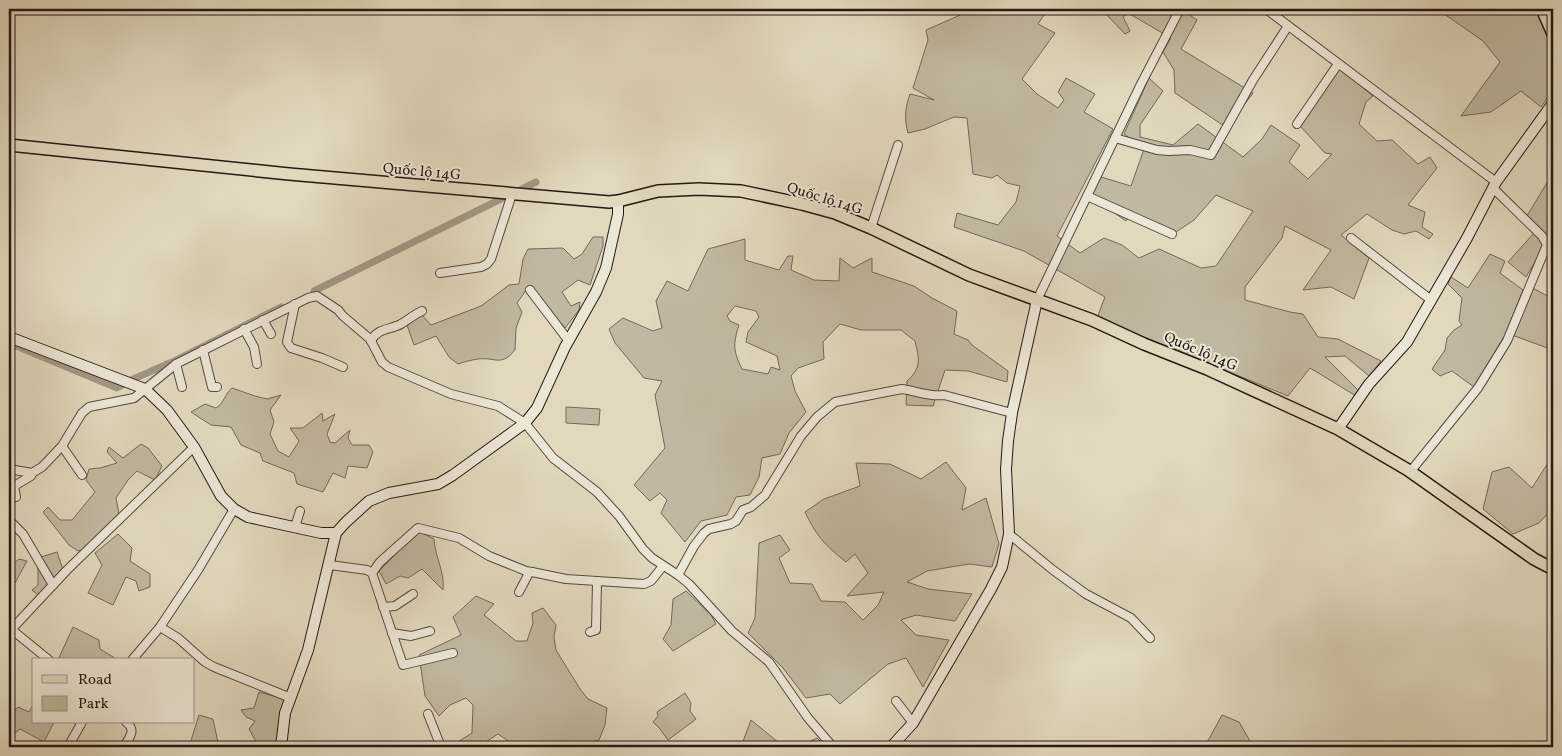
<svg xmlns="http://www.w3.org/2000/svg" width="1562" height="756" font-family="Vollkorn,serif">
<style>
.green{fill:#c1b8a1;stroke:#74685a;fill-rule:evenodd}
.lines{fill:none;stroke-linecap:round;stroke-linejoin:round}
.canal{stroke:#a29784;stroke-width:7}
.street-casing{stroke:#56493d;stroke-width:10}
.secondary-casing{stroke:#271912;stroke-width:12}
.primary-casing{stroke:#271912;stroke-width:14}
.street{stroke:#ece6d5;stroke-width:8}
.secondary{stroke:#ece6d5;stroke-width:10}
.primary{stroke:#e1d8be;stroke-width:11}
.labels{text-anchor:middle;stroke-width:4;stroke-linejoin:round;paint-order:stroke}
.street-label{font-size:15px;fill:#271912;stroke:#ece6d5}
</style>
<rect width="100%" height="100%" fill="#e1d8be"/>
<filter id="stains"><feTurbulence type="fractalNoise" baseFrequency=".004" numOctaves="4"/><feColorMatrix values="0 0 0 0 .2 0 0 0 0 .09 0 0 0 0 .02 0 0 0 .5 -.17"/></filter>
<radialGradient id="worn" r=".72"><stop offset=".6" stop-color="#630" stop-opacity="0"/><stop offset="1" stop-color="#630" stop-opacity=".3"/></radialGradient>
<g class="green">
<path d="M974 9H1053L1044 15 1038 24 1055 33 1022 79 1037 94 1058 108 1064 100 1058 92 1066 78 1095 94 1084 112 1113 129 1057 236 1080 253 1104 238 1122 245 1139 258 1159 249 1201 268 1216 266 1253 211 1216 195 1194 220 1176 232 1131 215 1126 221 1091 197 1101 177 1131 186 1144 149 1124 134 1149 78 1163 91 1140 125V137L1173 145 1198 124 1243 157 1262 139 1271 125 1300 145 1289 162 1308 179 1332 154 1325 153 1299 125 1334 64 1373 96 1366 102 1359 124 1377 141 1392 140 1418 164 1430 157 1437 168 1408 205 1425 212 1422 227 1433 234 1429 239 1416 231 1404 234 1392 230 1367 214 1341 235 1369 258 1354 299 1331 287 1303 290 1331 250 1285 226 1282 238 1245 287V300L1290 312 1303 314 1318 337 1338 339 1381 361 1369 376 1345 356 1325 357 1358 390 1356 396 1310 368 1288 396 1097 318 1105 297 1024 251 954 227 957 213 998 225 1016 202 1020 186 1007 183 997 175 992 178 973 174 967 118 954 117 925 129 908 133C904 119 905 108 910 94L934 100 913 88 928 40 926 30Z"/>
<polygon points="1096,9 1181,9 1197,20 1181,49 1253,93 1227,128 1175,93 1174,70 1163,52 1171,38 1128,13 1123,17 1130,31 1125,34 1103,11"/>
<polygon points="1437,9 1531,9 1553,19 1553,90 1541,107 1521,91 1491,112 1461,116 1500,62 1483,41"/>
<polygon points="1553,173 1553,243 1548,240 1526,277 1508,262 1534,233 1525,219"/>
<path d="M593 237H603V246L590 285 578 280 562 292 571 306 580 302 579 310 565 328 529 286 517 303 522 312 516 328 515 350C501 367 496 357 478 359 471 360 464 362 458 364L449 357 436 336 414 345 407 325 422 315 431 325 481 306 509 285 519 284 523 259 528 249 563 248 574 259 582 254Z"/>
<path d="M745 239V260L779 270 788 256H793L791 270 814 280 839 281 840 258 853 268 872 258V272L914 286 932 298 957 311 954 334 968 340 972 345 1008 371 1007 382 968 371 945 370 933 406 906 405 907 381C922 368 919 358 915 341L901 330H861L840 324 823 342 824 359 798 368 791 376 795 391 806 412 789 433 780 454 762 458 759 477 750 495 736 497 727 515 701 521 685 542 661 513 667 500 660 493 650 501 634 485 665 448 655 395 662 381 644 378 615 343 609 329 623 318 653 331 662 328 656 301 667 281 688 291 708 249ZM735 306 756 311 759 317 748 332 746 342 777 356 780 370 771 367 768 374 742 369C733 351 733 344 739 325L730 321 727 316Z"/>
<polygon points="1490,254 1505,261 1500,273 1523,290 1505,335 1474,387 1452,371 1440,376 1432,369 1445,350 1447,338 1454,330 1462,325 1459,321 1462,298 1448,284 1451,277 1468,288"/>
<polygon points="1531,287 1553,299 1553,344 1550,349 1512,335"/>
<path d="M232 388 255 396 267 399 281 395 270 410 274 422 270 434 278 451 289 457 299 441 290 428H303L322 413 323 421 335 414 327 434 330 442 335 443 350 430 348 438 352 445H369L373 452 367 468 348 466 345 478 333 473 323 492 297 484 294 473 263 461 260 453 241 445 231 427 211 425 191 412 205 404 216 408C224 403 225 394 232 388Z"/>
<polygon points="566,407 600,409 599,425 566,423"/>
<polygon points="141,444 148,448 162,466 155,480 137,471 128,480 116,498 119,514 85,549 78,551 69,545 43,512 48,507 60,520 72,520 95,492 86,480 89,469 100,468 117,463 107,452 109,447 123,458"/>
<polygon points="1553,455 1553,508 1539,523 1513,534 1483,509 1492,472 1509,467 1532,488"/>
<path d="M946 462 966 488 962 510 986 498 999 544 992 567 969 564 927 571 907 582 928 589 972 594 955 621 916 615 901 620 916 635 949 640 923 687 906 658 888 664 840 704 830 694 806 698 783 668 748 633 755 618 759 543 780 535 790 550 779 558 790 583 812 584 821 601 845 602 863 620 878 605 884 592 847 596 868 573 855 554 846 562C825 545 817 537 805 512L824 499 860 486 856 463 890 464 921 479Z"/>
<path d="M420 532 434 539C435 557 445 572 443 590L422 569 408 578 400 576 386 584 379 571 416 534Z"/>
<polygon points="118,534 132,548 130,561 150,574 150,587 139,591 136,581 126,577 113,605 88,593 102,565 95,553"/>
<polygon points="57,552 66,578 44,600 32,590 38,585 38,558"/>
<polygon points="19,559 27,561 15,583 9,586 9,567"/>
<polygon points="686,591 711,615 716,624 673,651 663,639 671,625 673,599"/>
<polygon points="476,596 494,604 484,615 516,641 527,641 533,623 532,613 543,608 556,625 554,637 556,650 580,689 588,699 607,708 605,725 599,740 587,743 587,747 517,747 498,734 478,747 455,747 456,743 472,733 473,705 466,698 450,705 439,716 425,696 419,655 461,635 453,617"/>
<polygon points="73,627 99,640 100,649 118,660 58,660"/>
<polygon points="259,692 284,699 278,747 259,747 249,729 255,721 246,717 241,710 254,708"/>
<polygon points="685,693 691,703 690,711 696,719 668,740 660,729 653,722 658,716 657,712"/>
<polygon points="34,703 34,722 54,722 44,742 20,729 9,738 9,716 18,707 29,712"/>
<polygon points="199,715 213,719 219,747 189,747"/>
<polygon points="1222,715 1239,722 1250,741 1248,747 1203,747 1209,739"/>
<polygon points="751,720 784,747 741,747"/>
<polygon points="817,738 826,747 798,747"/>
</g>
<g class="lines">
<g class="canal">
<polyline points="522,189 536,182"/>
<polyline points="314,291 503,198"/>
<polyline points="9,343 117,388 124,384"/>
<polyline points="131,380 172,362 281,307"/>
</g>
<g class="street-casing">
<g id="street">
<polyline points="1266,9 1496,182"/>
<polyline points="1297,124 1338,64"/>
<polyline points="1115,138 1157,150 1169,151 1190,150 1211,155 1253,80 1288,26"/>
<polyline points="1493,188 1542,236 1548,246"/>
<polyline points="1087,196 1172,234"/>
<polyline points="871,228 898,145"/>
<polyline points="1351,238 1431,300"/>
<polyline points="440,273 481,267 487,264 491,259 512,194"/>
<polyline points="530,290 568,340"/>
<polyline points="1037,300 1141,84 1180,9"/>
<polyline points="295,304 287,342 291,348 322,358 343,367"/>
<polyline points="263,320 271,334"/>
<polyline points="244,329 254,347 257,364"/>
<path d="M371 341C377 328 390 330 401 324 408 320 413 315 422 311"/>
<polyline points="203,350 212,387 217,387"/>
<polyline points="176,364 182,387"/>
<polyline points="62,446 82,475"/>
<polyline points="9,469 32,473 42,467 62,446 82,413 89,407 134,398 176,364 308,298 317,296 338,310 343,316 370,339 382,362 388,367 451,394 498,406 525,423 553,458 597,492 619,516 643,549 652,558 678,575 689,584 732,631 769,662 808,718 833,747"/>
<polyline points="1410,472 1478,388 1507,341 1546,247 1548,246 1553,246"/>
<polyline points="16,497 14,486 31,476 32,473"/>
<polyline points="9,520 23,534 53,585"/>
<polyline points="295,527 300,511"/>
<polyline points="1009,534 1053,570 1086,594 1131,618 1150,638"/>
<polyline points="330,565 367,570 372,573 403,665 453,653"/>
<polyline points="372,573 380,562 418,528 459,538 489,556 526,571 532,572"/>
<path d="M678 575 694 546 704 533 709 529 731 524 736 521 743 510 751 507 765 495 801 436 817 417 835 402 902 389C917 391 928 397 944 395L1012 413"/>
<polyline points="519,592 529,573 532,572 566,579 644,584 651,581 663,566"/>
<polyline points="383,607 395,606 413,594"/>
<polyline points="160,627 178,638 205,662 214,667 291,698"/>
<polyline points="11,629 49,660"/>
<polyline points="9,632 67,570 194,447"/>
<polyline points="590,632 596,630 597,581"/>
<polyline points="392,633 411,636 430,631"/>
<polyline points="132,660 160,627 198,570 234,509"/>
<polyline points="896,701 913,723"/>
<polyline points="428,714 441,747"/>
<polyline points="68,747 82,722"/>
<path d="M124 747C129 737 137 731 126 722"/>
</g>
</g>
<g class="secondary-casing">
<g id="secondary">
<polyline points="9,337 145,389 167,410 194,447 221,496 234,509 248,517 321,533 336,533 346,522 369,501 389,493 438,484 453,475 525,423 537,408 565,347 596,292 606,268 618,214 618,201"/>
<polyline points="1338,429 1369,384 1407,342 1467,238 1496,182 1553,103"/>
<polyline points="281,747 285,713 308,650 336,533"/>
<polyline points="891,747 913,723 991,589 1002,567 1009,534 1006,469 1008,441 1012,413 1037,300"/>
</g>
</g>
<g class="primary-casing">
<g id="primary">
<polyline points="1542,9 1553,34"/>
<polyline points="9,145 289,174 609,202 618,201 658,191 699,189 741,191 802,204 835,213 871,228 969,275 1092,320 1144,344 1207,369 1338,429 1408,470 1534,559 1553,569"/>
</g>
</g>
<use href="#street" class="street"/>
<use href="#secondary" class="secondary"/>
<use href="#primary" class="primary"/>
</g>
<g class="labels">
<g class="street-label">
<text transform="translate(422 171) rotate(5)" y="5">Quốc lộ 14G</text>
<text transform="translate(825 198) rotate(17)" y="5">Quốc lộ 14G</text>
<text transform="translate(1201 351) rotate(23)" y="5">Quốc lộ 14G</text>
</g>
</g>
<rect width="1562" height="756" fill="none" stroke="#e1d8be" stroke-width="30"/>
<rect x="10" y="10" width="1542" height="736" fill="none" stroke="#271912" stroke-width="2.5"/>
<rect x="15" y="15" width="1532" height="726" fill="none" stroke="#271912"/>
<rect x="32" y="658" width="162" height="65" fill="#ece6d5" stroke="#9d9487"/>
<rect x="42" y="675" width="25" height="8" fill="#e1d8be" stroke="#9d9487"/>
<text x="78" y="684" font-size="15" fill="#271912">Road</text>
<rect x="42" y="696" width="25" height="15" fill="#c1b8a1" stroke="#9d9487"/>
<text x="78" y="708" font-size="15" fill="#271912">Park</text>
<rect width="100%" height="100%" filter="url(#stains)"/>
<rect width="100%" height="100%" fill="url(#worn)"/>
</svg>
